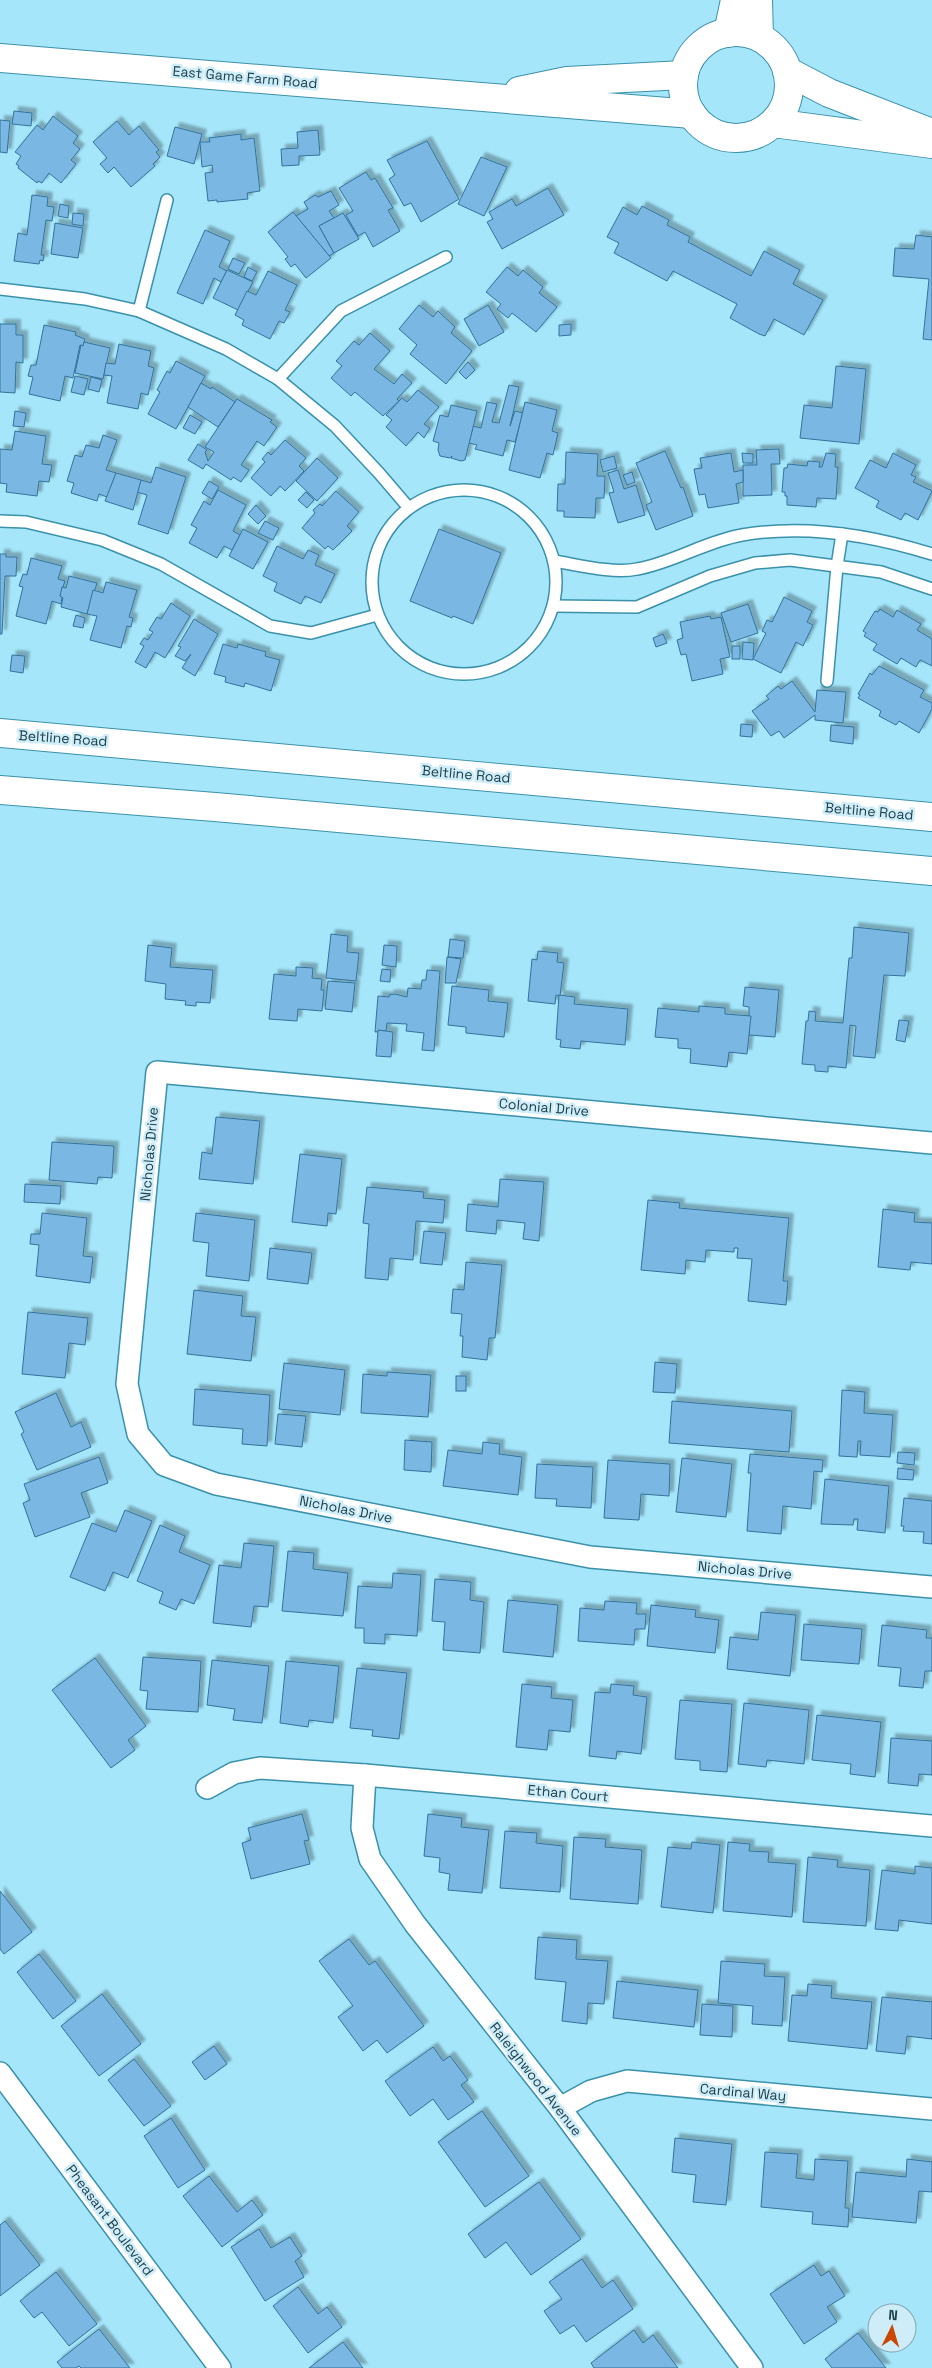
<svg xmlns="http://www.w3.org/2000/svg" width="932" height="2368" font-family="'Space Grotesk',sans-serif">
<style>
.building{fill:#7ab8e3;stroke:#34729a;filter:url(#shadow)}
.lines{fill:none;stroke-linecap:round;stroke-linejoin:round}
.service-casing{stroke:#3b91aa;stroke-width:14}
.minor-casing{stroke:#3b91aa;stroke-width:24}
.tertiary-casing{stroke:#3b91aa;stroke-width:30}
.primary-casing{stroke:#3b91aa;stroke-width:30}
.service{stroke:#fff;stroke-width:11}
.minor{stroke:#fff;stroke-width:21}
.tertiary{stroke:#fff;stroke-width:28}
.primary{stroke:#fff;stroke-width:28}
.labels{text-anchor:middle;stroke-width:5;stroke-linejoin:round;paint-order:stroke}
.street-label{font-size:14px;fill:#1d414c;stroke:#ceedf8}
</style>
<defs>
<filter id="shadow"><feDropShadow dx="4.5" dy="-4.5" stdDeviation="1" flood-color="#0004"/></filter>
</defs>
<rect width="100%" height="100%" fill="#a5e6fb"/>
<g class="building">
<polygon points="14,111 32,113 31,126 12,124"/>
<polygon points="53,116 78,136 73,143 80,149 71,160 76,164 61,183 49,173 42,183 38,181 37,183 18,168 19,166 16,164 21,156 15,152 37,125 43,130"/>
<polygon points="0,120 10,121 7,153 0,152"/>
<polygon points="117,121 129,135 139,126 159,150 156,152 160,157 153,164 155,166 131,187 114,167 108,173 100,164 107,158 93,142"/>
<polygon points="175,127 202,134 194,164 167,156"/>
<polygon points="318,130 320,155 299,156 299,165 282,166 281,149 298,148 297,132"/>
<polygon points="241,134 241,140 254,138 260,191 247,193 248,199 217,202 217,200 208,201 205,173 213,172 212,165 202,167 200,142 210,142 209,138"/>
<polygon points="427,141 459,199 421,222 411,203 404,206 389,179 395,175 387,160"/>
<polygon points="481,157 507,167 484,216 458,204"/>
<polygon points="366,172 371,180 375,178 393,208 388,210 400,231 373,247 365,232 358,236 346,215 353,211 339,188"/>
<polygon points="548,188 564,215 502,249 487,222 493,219 489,212 512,199 516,206"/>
<polygon points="331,191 339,205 329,211 334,218 319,226 334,253 329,256 296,216 308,209 304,202 315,195 318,197"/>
<polygon points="32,195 48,197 47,206 54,207 52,221 46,220 41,255 44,255 43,261 40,260 39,264 14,261 18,233 27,235"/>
<polygon points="60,204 69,206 68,218 58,216"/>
<polygon points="642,206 669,220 667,225 690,237 688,242 751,276 764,251 800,270 793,284 823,300 804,335 774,319 765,336 759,334 730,318 737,304 673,271 667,281 614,253 619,243 607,237 623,207 637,215"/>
<polygon points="293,212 331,258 306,278 295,264 291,267 285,259 288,257 268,232"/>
<polygon points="73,213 84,214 83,226 72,224"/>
<polygon points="343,213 359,239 334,253 319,226"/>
<polygon points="55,223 83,228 78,258 51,254"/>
<polygon points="205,230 230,241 219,267 227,271 221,282 214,278 203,304 177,293"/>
<polygon points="916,235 932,237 932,340 923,339 929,279 893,276 895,248 914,249"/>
<polygon points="233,258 245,263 239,274 228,269"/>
<polygon points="248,267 257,272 252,281 244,277"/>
<polygon points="507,267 518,276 523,270 543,287 539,293 557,307 536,332 512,313 508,318 497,309 501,304 486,292"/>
<polygon points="227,270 253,282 238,310 213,298"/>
<polygon points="268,271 297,285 285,310 290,312 284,323 279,321 270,339 242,325 244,320 235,315 247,291 256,295"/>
<polygon points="419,305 433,317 438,311 455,327 451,333 472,351 446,384 410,354 417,345 399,329"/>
<polygon points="488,305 504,332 479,346 464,319"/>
<polygon points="0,324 16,324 16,335 23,335 23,363 16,362 15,393 0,392"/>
<polygon points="571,324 571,335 559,336 559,325"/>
<polygon points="44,325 76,332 75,335 85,339 83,346 80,345 73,378 65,376 60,401 29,394 33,377 28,376 31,365 36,365"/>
<polygon points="370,333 390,351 374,369 394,384 402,374 412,383 397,399 399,401 383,416 355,392 351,396 331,378 342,366 336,361 354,341 359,345"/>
<polygon points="84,342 110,348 103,379 75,373 81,345 83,346"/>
<polygon points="119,344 151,351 148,366 154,368 148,395 141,393 138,409 107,403 112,376 104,375 106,363 115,364"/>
<polygon points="176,361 205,376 176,429 148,414 160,392 157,390 167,371 170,373"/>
<polygon points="468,362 475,370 466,379 459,372"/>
<polygon points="836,366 866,369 859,444 800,438 804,405 832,408"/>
<polygon points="75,376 88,379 84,395 71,392"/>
<polygon points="91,377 102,380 99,392 88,389"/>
<polygon points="201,383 211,389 212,387 235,402 218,427 188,407"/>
<polygon points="509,385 519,387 510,426 515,411 523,413 515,442 507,440 503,456 475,449 477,445 469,443 473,426 481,428 487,402 497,404 492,422 499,423"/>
<polygon points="418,390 439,407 424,424 430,428 424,438 418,432 406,446 386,427 392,420 386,415 402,398 407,402"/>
<polygon points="237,399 272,420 270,422 277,427 264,446 257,441 241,465 249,470 241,482 233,477 231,480 206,464 203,469 188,460 198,444 207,450 205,452 208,461 214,452 205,447"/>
<polygon points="525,402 557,410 552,431 558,433 553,455 547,453 540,478 509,470"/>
<polygon points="451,405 477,411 465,460 461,461 451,458 452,456 450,458 440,456 438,450 439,443 433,441 440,415 448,417"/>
<polygon points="15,411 26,413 24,427 13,426"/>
<polygon points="190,415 202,422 195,434 183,428"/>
<polygon points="15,431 46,436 42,464 52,465 49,482 39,481 37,496 6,492 7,484 0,483 0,449 12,450"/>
<polygon points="103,435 117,440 106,470 116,473 109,495 107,497 99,494 97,501 71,493 74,483 67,481 75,455 82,457 86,445 99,448"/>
<polygon points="285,440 306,458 299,466 304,471 285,491 280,486 271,496 251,478 265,462 262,459 268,452 271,455"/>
<polygon points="779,449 780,464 771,464 772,495 743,496 743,465 757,465 756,450"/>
<polygon points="665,451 681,488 683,487 693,516 656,530 646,505 652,502 636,463"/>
<polygon points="566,452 598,454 597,476 605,476 604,498 596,498 595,518 564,517 564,511 557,511 558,484 565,484"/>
<polygon points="731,453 734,472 743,470 743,482 736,484 739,503 708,508 705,494 699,495 694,469 702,468 700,458"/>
<polygon points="742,453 753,454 753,463 743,463"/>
<polygon points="826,453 836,454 835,467 838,467 836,499 817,498 816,507 787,505 787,496 785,496 785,492 782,492 784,468 787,468 788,464 807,466 808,461 820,462 819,467 822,467"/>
<polygon points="893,453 916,465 911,475 916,477 913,482 932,491 918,520 905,513 901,520 876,507 879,501 855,488 870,460 886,468"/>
<polygon points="614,456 617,468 603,472 600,460"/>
<polygon points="317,458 338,478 317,501 296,481"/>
<polygon points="156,467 186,477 168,534 138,524 147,495 137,492 141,480 151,483"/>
<polygon points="618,470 624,489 636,485 645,515 618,523 609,493 614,492 608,473"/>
<polygon points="632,472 635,482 627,485 623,475"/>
<polygon points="116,473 141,480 133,510 105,501"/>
<polygon points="209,481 219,487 212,499 202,493"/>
<polygon points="218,490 246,505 233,531 240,535 232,550 224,546 217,558 189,543 197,528 191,525 204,501 210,505"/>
<polygon points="336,491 359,512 347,526 352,531 333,550 328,546 325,549 302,528 315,513 313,510 320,504 322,506"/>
<polygon points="306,492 314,500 307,508 298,500"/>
<polygon points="256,505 266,516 258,524 248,514"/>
<polygon points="265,521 279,528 273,540 258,533"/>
<polygon points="243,529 268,542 253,569 229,556"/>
<polygon points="439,529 501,553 473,624 453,616 452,618 410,601"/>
<polygon points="277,546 303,559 308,550 319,555 315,565 335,574 321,603 305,596 301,604 274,591 277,583 263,576"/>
<polygon points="0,554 6,554 6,557 17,557 16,576 5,576 2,634 0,634"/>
<polygon points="31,558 62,566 58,579 65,581 60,596 62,597 61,604 52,601 46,624 16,616 23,587 19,586 23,574 27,575"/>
<polygon points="69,576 97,583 87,614 61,607 63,598 60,596 62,587 66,588"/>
<polygon points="106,582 137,590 129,617 133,618 131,627 127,626 121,648 90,640 97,616 87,614 93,590 103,593"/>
<polygon points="784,597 812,611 807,622 813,625 803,646 796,642 781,673 753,659 766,633 762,631 767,620 772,622"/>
<polygon points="171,603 190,616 165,658 155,652 146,668 135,662 144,646 140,644 144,638 148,640 153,632 149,630 157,617 161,619"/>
<polygon points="748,604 758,633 731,642 721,613"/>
<polygon points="880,609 893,617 897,610 921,624 917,630 932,639 932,666 920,660 916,667 901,658 897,664 873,650 877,644 864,636 866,633 863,631 875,611 878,612"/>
<polygon points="76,615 85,618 83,628 73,626"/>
<polygon points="710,616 711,619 721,617 730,657 720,659 723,674 692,681 686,654 681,655 677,640 683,638 680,622"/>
<polygon points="194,619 218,634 195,676 182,668 191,654 185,661 175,656 181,647 178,646"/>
<polygon points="663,634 667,643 656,647 653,638"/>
<polygon points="743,642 754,643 753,660 742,659"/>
<polygon points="223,644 237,648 238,644 266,652 265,656 280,660 271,691 245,683 244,687 225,682 226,677 214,674"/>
<rect x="732" y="646" width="8" height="13"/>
<polygon points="12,655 25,656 23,673 10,671"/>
<polygon points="879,666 924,690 920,697 932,703 932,709 919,733 899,721 896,725 879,716 881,711 858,698 860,695 858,694 870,673 872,675"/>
<polygon points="792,681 815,712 817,690 846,692 843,723 815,720 815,715 784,738 779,731 771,736 752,711 769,699 766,696 778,686 781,689"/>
<polygon points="741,724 753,725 752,737 740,736"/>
<polygon points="831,725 854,727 853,744 830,741"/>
<polygon points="854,927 909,933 905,976 884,975 875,1058 853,1056 856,1026 850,1025 846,1068 828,1066 828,1072 815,1071 815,1065 802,1064 806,1021 808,1021 809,1011 816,1012 815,1021 843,1023 849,958 852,958"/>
<polygon points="331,934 348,936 347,952 359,953 356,981 326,978"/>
<polygon points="450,939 465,941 463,958 448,957"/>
<polygon points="148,945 172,948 170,967 213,970 210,1003 196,1002 196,1006 185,1005 186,1001 165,999 166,984 145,981"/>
<polygon points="384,945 397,946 396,967 382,965"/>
<polygon points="538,951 558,953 557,962 564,963 560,996 556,995 555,1004 528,1001 532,959 537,960"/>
<polygon points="447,957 461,959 456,983 445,983"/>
<polygon points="296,967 313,968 312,978 322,979 321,990 324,990 322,1011 298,1009 297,1021 269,1019 274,974 296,976"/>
<polygon points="382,969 391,970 390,982 380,981"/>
<polygon points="427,970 440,971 434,1051 422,1050 424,1033 406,1031 407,1024 387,1023 386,1031 375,1032 378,996 389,997 389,995 395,994 407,997 408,988 421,989 422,980 426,980"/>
<polygon points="328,981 355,983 352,1012 325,1009"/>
<polygon points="452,986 489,990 488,1001 508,1003 504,1037 466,1033 466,1027 448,1025"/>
<polygon points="745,987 779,990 775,1037 749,1035 749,1007 743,1006"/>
<polygon points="559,995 575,997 574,1004 628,1009 625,1045 581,1041 580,1049 560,1047 561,1040 556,1039"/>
<polygon points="699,1006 725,1008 725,1014 751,1016 747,1054 729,1052 727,1067 690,1063 691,1049 678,1048 678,1039 655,1037 658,1008 699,1012"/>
<polygon points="899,1020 909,1021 905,1042 896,1040"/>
<polygon points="378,1030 393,1032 391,1057 376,1056"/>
<polygon points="216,1117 260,1121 253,1184 199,1179 202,1152 212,1154"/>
<polygon points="52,1142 114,1146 112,1178 98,1177 97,1184 49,1180"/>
<polygon points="300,1154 342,1159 336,1214 328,1213 327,1226 292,1222"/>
<polygon points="500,1179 544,1182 539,1241 523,1239 525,1223 497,1220 496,1234 466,1231 468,1204 498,1207"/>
<polygon points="25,1184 61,1186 60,1204 24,1202"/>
<polygon points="367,1187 424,1192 423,1198 445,1200 443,1223 416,1221 413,1260 390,1258 388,1280 365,1278 369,1224 363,1223"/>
<polygon points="648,1200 680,1203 679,1208 789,1218 783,1281 788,1281 786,1305 748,1301 752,1259 737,1258 738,1248 734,1248 734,1252 706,1250 705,1262 686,1260 685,1274 641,1270"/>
<polygon points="883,1209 915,1213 914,1222 932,1223 932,1264 911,1262 910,1270 878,1267"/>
<polygon points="42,1213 87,1218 83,1256 93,1257 90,1283 36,1276 39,1245 30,1244 31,1234 40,1234"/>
<polygon points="196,1213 255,1220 249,1281 206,1276 209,1243 193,1241"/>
<polygon points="424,1231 446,1233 442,1265 420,1263"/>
<polygon points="270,1248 312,1253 308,1284 267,1279"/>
<polygon points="466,1262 502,1265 495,1338 489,1338 487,1360 462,1357 463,1336 460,1336 462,1314 451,1313 453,1289 464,1290"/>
<polygon points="194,1290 243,1296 241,1316 256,1317 251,1361 187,1354"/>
<polygon points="28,1312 88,1318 85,1345 69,1343 65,1378 22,1374"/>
<polygon points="655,1362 677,1364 675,1393 653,1392"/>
<polygon points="284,1363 345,1370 340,1415 279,1409"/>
<polygon points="387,1372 431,1375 428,1417 361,1413 363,1374 387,1376"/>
<rect x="456" y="1376" width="10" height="15"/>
<polygon points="195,1389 270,1395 267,1446 242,1444 243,1429 193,1425"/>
<polygon points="842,1390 865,1392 864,1413 893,1415 890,1457 860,1455 861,1441 858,1441 857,1457 839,1456"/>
<polygon points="56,1393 71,1427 81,1422 91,1447 37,1470 21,1434 24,1432 15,1412"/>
<polygon points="672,1401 792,1411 789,1452 669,1443"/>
<polygon points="278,1414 306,1416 302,1447 275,1444"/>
<polygon points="405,1440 432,1442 431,1472 404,1470"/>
<polygon points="483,1442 500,1444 499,1454 522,1457 518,1495 443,1486 448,1450 482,1454"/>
<polygon points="898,1452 915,1453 914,1465 897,1463"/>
<polygon points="750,1454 823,1460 822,1472 814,1471 811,1509 783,1506 781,1534 747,1531 751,1473 748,1473"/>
<polygon points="99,1457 108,1483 81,1493 90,1517 35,1537 23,1503 30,1500 24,1484"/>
<polygon points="682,1458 732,1464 726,1517 676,1512"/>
<polygon points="608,1460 670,1464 669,1496 641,1494 639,1520 604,1518"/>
<polygon points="537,1464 593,1467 591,1508 556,1506 557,1499 535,1498"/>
<polygon points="898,1468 914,1470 913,1480 897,1479"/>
<polygon points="825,1479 889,1486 885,1533 857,1530 858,1519 854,1519 853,1525 821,1524"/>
<polygon points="904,1498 932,1501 932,1544 923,1543 924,1532 903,1531 904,1526 901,1526"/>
<polygon points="125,1510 152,1521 128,1578 113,1572 105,1591 70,1577 92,1523 116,1532"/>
<polygon points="160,1525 185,1536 179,1552 210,1565 194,1604 181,1599 176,1610 159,1603 163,1592 137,1581"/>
<polygon points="244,1543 274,1546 268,1607 254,1606 251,1627 213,1623 219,1565 241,1568"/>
<polygon points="288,1551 314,1553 313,1569 348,1573 343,1616 282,1611"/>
<polygon points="393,1573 421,1575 417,1636 385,1634 385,1644 364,1643 364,1628 355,1628 358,1586 392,1588"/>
<polygon points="435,1579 471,1582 470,1600 484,1602 480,1653 443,1650 445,1622 432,1621"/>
<polygon points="508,1600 558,1605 553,1657 503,1652"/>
<polygon points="605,1601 637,1603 636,1614 646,1614 645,1629 635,1629 634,1645 578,1641 580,1608 604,1610"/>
<polygon points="651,1605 696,1610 695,1617 719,1620 715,1653 647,1646"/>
<polygon points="761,1612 796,1615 790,1676 727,1669 730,1637 758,1640"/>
<polygon points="804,1624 862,1629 859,1664 801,1660"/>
<polygon points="882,1625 927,1630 926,1638 932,1638 932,1671 925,1671 923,1688 899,1686 901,1668 878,1666"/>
<polygon points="143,1657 201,1661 198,1712 146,1709 148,1691 140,1690"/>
<polygon points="95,1658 146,1726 128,1740 135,1750 111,1768 52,1690"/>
<polygon points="212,1660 269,1666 262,1723 233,1720 235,1709 207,1705"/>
<polygon points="286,1661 339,1666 333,1723 309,1720 308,1727 280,1723"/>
<polygon points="357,1668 407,1673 399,1739 372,1736 373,1730 350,1728"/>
<polygon points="522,1684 552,1687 551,1698 573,1700 570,1732 549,1730 547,1750 516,1747"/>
<polygon points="611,1684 634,1686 633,1695 647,1697 641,1754 617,1751 616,1759 589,1756 595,1692 610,1693"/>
<polygon points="680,1700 732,1704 727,1772 700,1770 700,1761 675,1759"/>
<polygon points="744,1703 809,1710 804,1764 767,1760 766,1767 738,1764"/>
<polygon points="817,1715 881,1722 875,1777 850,1774 851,1764 812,1760"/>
<polygon points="891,1738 932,1741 932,1775 919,1774 918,1786 888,1783"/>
<polygon points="302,1814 309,1840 304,1841 310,1864 251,1879 242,1843 251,1840 248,1828"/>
<polygon points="428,1814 462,1818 461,1827 489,1830 482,1893 448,1890 450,1874 439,1872 440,1858 424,1856"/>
<polygon points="505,1831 537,1833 536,1843 563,1846 560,1892 500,1888"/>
<polygon points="574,1837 606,1839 605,1847 642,1850 638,1904 570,1899"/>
<polygon points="692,1842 720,1845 713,1913 661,1907 668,1847 691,1849"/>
<polygon points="728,1842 750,1844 749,1851 769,1852 768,1862 796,1864 792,1917 723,1911"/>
<polygon points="808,1857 838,1860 837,1867 870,1870 866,1926 803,1922"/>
<polygon points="915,1866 932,1868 932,1924 899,1920 898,1931 875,1929 882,1870 915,1874"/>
<polygon points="0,1891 32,1932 4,1954 0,1949"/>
<polygon points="538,1937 577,1940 576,1959 608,1961 604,2004 588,2003 587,2024 562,2021 566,1982 535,1979"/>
<polygon points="349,1939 369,1965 375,1961 424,2026 387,2053 377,2040 363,2051 338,2017 353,2006 319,1961"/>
<polygon points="39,1954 76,2001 53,2019 17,1972"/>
<polygon points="721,1961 765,1964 764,1976 785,1977 782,2026 752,2024 753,2006 718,2003"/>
<polygon points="617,1981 698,1990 694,2027 613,2018"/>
<polygon points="808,1984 832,1986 831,1998 872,2002 867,2049 788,2041 792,1995 807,1996"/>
<polygon points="102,1994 141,2044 99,2076 61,2026"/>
<polygon points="882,1997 932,2002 932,2039 907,2036 905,2054 876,2051"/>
<polygon points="702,2004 733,2006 732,2037 700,2035"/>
<polygon points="214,2046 227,2064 205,2080 192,2062"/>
<polygon points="433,2047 443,2061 450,2056 468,2080 461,2085 474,2102 448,2120 433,2099 410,2116 385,2081"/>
<polygon points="134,2059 171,2106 144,2126 108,2080"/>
<polygon points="482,2111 529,2176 485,2207 438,2142"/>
<polygon points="171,2118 205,2170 178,2188 144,2136"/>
<polygon points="675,2138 732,2144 726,2205 693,2202 696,2175 672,2172"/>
<polygon points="765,2152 798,2154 796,2178 814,2180 815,2159 848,2161 845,2208 849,2208 848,2227 812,2224 813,2212 761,2207"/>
<polygon points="907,2159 932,2162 932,2192 919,2191 916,2223 852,2217 856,2172 906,2177"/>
<polygon points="209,2176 237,2212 252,2200 263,2215 222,2247 183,2196"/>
<polygon points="539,2182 581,2239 531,2275 506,2242 485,2258 468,2234"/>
<polygon points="5,2221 40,2265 0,2296 0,2225"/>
<polygon points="259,2229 271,2248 290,2237 302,2256 295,2261 304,2277 265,2301 231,2247"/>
<polygon points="582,2259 602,2288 613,2280 633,2309 586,2342 574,2325 560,2334 544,2311 562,2299 549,2282"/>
<polygon points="814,2265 821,2276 829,2271 845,2296 827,2307 837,2322 804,2344 770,2294"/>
<polygon points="56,2272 97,2324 69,2346 42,2312 34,2318 20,2301"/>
<polygon points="298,2287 318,2314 327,2307 342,2327 308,2353 273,2306"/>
<polygon points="99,2329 130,2368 81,2368 79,2366 76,2368 62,2368 57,2362"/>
<polygon points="634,2330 643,2343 653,2335 678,2368 594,2368 591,2363"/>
<polygon points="858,2333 886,2368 832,2368 825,2359"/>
<polygon points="343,2342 363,2368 309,2368"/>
</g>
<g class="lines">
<g class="service-casing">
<g id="service">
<polyline points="0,289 85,299 139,311 226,349 278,379 335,426 379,473 409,508"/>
<polyline points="139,311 167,200"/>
<polyline points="278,379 341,311 446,257"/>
<circle cx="464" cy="582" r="92"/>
<polyline points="0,521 26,522 102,540 161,564 270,626 311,633 377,615"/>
<path d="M554 561C579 565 613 574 637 569 673 563 706 541 742 535 805 524 871 535 932 554"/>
<polyline points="554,606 637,607 710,576 755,563 790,560 881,572 932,589"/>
<polyline points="827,681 837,566 842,534"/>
</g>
</g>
<g class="minor-casing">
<g id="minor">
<polyline points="932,1143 157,1072 127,1384 138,1434 164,1465 216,1484 590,1557 932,1587"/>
<polyline points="365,1775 362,1828 370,1859 415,1924 560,2108 752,2368"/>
<polyline points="207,1788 234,1773 260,1768 365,1775 932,1826"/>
<polyline points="0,2073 220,2368"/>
<polyline points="560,2108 591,2091 627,2081 932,2109"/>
</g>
</g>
<g class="tertiary-casing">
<g id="tertiary">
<polyline points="758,0 759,37"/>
<circle cx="736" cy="85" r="53"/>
<polyline points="728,33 735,0"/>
<polyline points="0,58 692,114"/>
<polyline points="787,71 829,93 932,133"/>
<polyline points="519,91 567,81 684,75"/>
<polyline points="773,123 932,144"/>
</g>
</g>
<g class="primary-casing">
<g id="primary">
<polyline points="0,733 932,817"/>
<polyline points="0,790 215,807 932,871"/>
</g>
</g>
<use href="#service" class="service"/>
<use href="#minor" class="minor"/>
<use href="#tertiary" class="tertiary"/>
<use href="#primary" class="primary"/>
</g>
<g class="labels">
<g class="street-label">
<text transform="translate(245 77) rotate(5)" y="5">East Game Farm Road</text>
<text transform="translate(63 738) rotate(4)" y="5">Beltline Road</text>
<text transform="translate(466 774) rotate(5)" y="5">Beltline Road</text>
<text transform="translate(869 811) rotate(5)" y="5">Beltline Road</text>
<text transform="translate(544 1107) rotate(5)" y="5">Colonial Drive</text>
<text transform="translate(149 1154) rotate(-85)" y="5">Nicholas Drive</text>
<text transform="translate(346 1509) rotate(11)" y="5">Nicholas Drive</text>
<text transform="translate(745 1570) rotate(5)" y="5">Nicholas Drive</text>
<text transform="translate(568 1793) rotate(5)" y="5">Ethan Court</text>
<text transform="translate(536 2079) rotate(52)" y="5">Raleighwood Avenue</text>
<text transform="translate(743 2092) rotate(5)" y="5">Cardinal Way</text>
<text transform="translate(110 2220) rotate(53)" y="5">Pheasant Boulevard</text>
</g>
</g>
<g transform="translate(892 2328) rotate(5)"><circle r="24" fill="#ceedf8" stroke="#87a8b3"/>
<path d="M0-4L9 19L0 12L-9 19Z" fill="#cc4605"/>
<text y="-8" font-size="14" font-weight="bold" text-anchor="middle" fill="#1d414c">N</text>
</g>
</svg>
